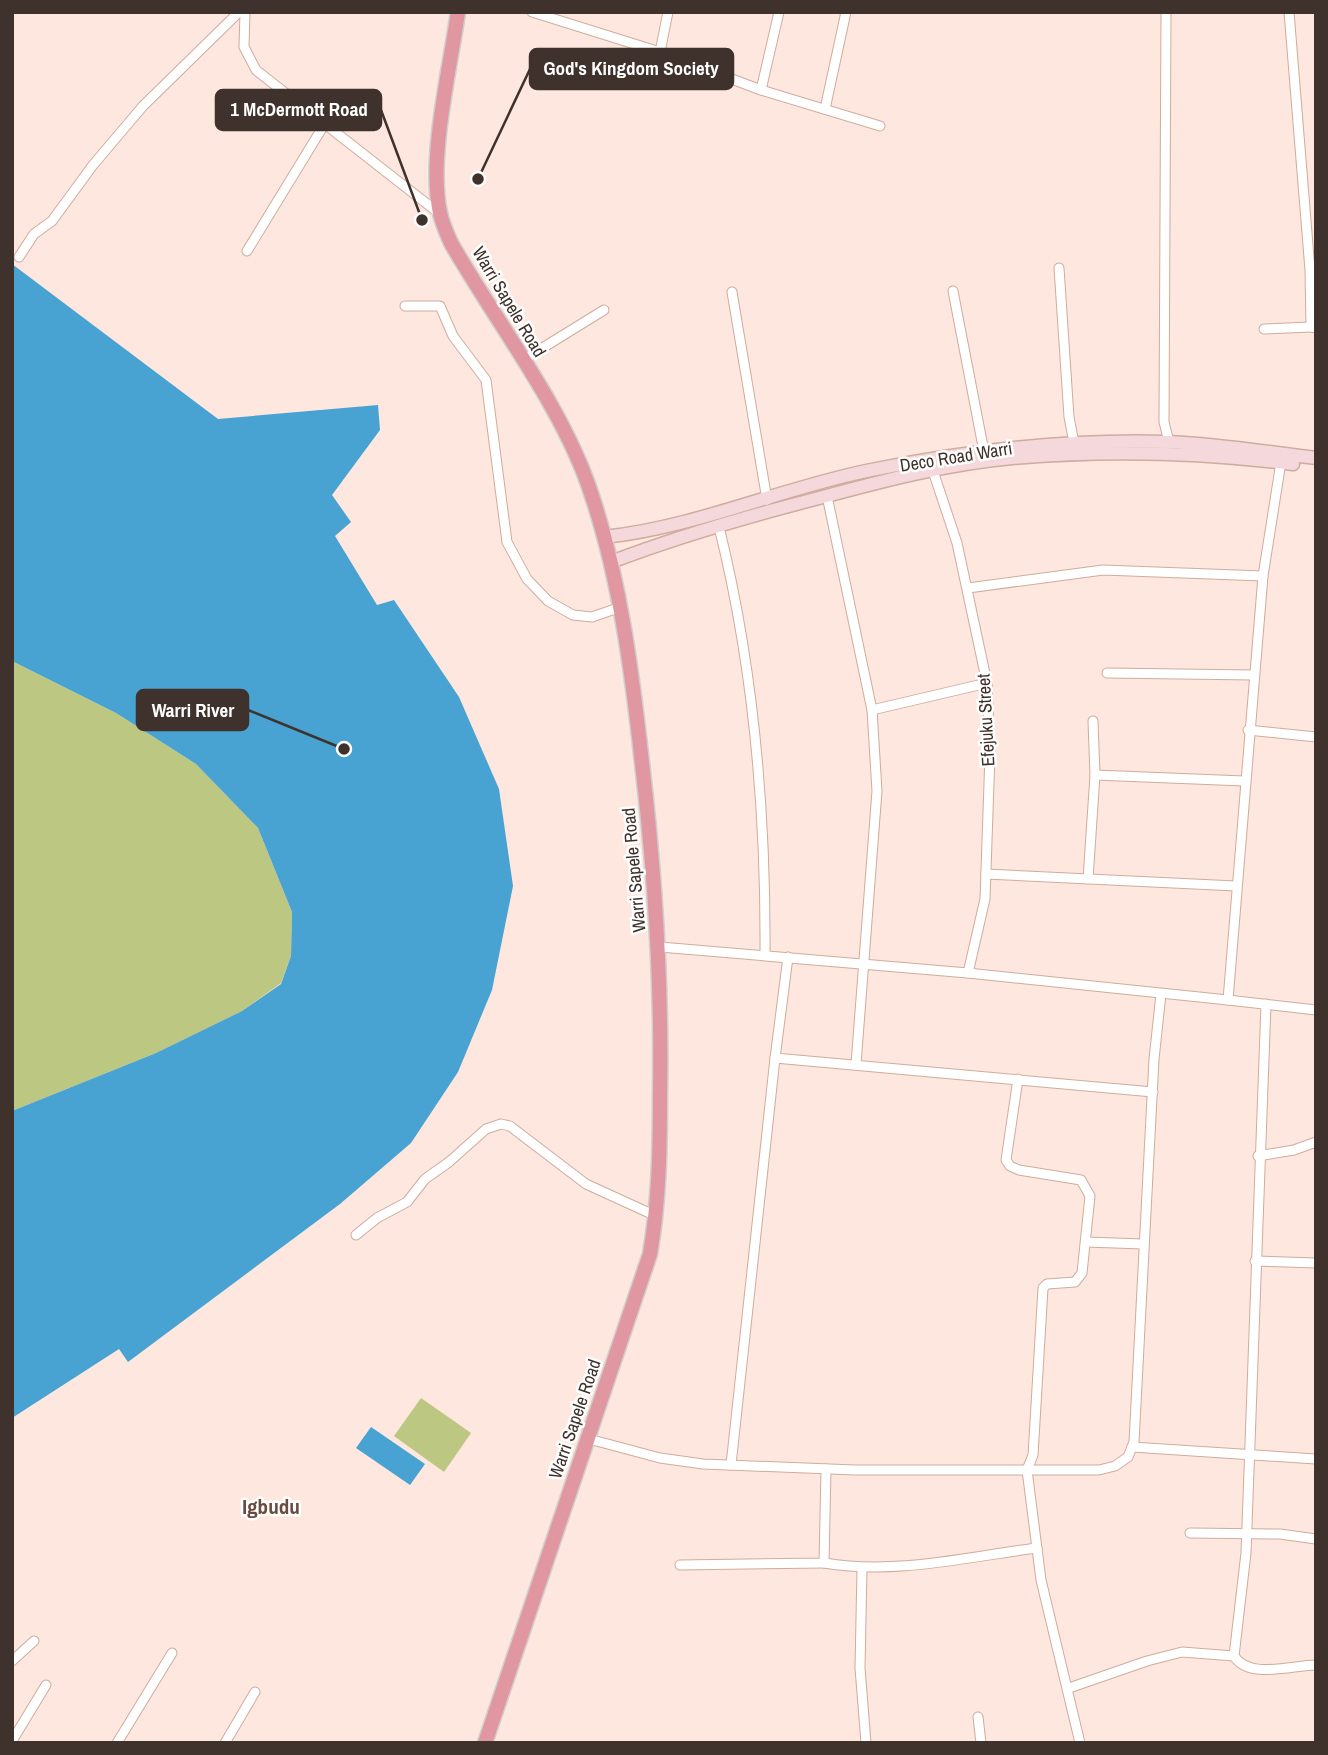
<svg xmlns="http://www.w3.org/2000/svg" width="1328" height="1755" font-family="'Archivo Narrow',sans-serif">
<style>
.green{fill:#bcc782}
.water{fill:#48a2d2}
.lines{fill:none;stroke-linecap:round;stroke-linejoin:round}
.minor-casing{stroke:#cfac9e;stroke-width:11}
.secondary-casing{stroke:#cfac9e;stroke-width:15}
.trunk-casing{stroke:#d1cecc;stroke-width:17}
.minor{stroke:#fff;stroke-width:9}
.secondary{stroke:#f4d8dc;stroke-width:12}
.trunk{stroke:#e097a2;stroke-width:14}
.labels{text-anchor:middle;stroke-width:5;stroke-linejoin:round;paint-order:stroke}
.street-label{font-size:18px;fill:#3f312b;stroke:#fff}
.quarter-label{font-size:21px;font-weight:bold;fill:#694b3f;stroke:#fff}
.leader{fill:none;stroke:#3f312b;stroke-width:2.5}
.callout-dot{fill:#3f312b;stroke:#fff;stroke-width:2.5}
.callout{fill:#3f312b;stroke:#3f312b;stroke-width:2.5}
.callout-label{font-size:19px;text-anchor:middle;font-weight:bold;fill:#fff}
</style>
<rect width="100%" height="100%" fill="#fde7de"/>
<g class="green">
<polygon points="12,661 116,713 196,764 258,828 292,912 291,956 281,983 242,1011 156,1053 12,1111"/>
<polygon points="421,1398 471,1433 444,1472 394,1436"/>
</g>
<g class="water">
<polygon points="12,264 218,419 378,405 380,430 332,495 351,522 335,536 377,605 394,600 459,697 499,789 513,886 492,990 458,1072 411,1143 340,1204 128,1362 119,1349 12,1418 12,1111 156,1053 242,1011 281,984 291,956 292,912 258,828 196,764 116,713 12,661"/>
<polygon points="371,1427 425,1464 410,1485 356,1448"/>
</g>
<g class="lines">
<g class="minor-casing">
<g id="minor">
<polyline points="245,12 244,47 256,70 440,214"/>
<polyline points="532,12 660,52 761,90 880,126"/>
<polyline points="1166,12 1164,422 1169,442"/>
<polyline points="1289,12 1310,270 1311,327 1316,328"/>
<polyline points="660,52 668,12"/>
<polyline points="761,90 779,12"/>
<polyline points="825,109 846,12"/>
<polyline points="247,251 324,125"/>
<polyline points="19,257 34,234 52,221 93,165 143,106 239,12"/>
<polyline points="1059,268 1069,417 1074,443"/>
<polyline points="953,291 985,457"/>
<polyline points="732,292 767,500"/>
<polyline points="405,306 440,306 453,336 486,380 507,542 527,579 548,601 573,615 592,617 618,608"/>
<polyline points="1264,329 1311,327"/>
<polyline points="523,360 604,310"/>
<polyline points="1281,462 1263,576 1228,1000 1316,1010"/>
<polyline points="933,471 957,543 987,683 990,754 985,899 968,973"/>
<polyline points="827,496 872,710 877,791 856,1064"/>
<path d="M719 527C754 668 766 809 765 955"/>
<polyline points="968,588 1103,570 1263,576"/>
<polyline points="1107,673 1254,675"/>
<polyline points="872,710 987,683"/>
<polyline points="1248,730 1316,737"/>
<polyline points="1095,775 1244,781"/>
<polyline points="986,874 1236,886"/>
<polyline points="1088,879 1095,775 1093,721"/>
<polyline points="660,947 968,973 1228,1000"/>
<polyline points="788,957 775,1058 1153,1092"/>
<polyline points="1018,1079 1006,1160 1010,1166 1019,1170 1081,1180 1090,1196 1082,1273 1075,1282 1047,1284 1043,1288 1033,1455 1027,1470 1041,1580 1080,1743"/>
<polyline points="1258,1156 1294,1150 1316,1142"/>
<polyline points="356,1235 377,1218 407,1202 425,1179 449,1162 486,1129 501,1124 510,1126 586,1184 656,1216"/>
<polyline points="1086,1242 1143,1244"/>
<polyline points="1255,1261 1316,1263"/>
<polyline points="589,1439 660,1458 703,1464 855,1470 1099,1470 1115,1466 1128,1457 1134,1442 1154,1059 1161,994"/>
<polyline points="1132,1447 1316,1459"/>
<polyline points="731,1465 775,1058"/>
<polyline points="1190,1533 1280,1534 1316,1539"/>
<path d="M824 1563C897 1575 965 1557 1037 1548"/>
<polyline points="680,1565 824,1563 826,1469"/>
<polyline points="862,1568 860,1668 866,1743"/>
<polyline points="1234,1656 1246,1553 1266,1004"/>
<polyline points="12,1661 34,1641"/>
<path d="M1069 1688 1147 1661 1182 1652 1234 1656C1249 1680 1292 1665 1316 1665"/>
<polyline points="978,1717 981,1743"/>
<polyline points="12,1741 46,1685"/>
<polyline points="117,1743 172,1653"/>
<polyline points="225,1743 255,1692"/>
</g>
</g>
<g class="secondary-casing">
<g id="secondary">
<path d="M604 537C697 527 781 488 871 470 969 450 1068 439 1168 442 1217 444 1266 452 1316 458"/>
<path d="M611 562C679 536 749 516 819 498 882 481 946 464 1012 458 1105 450 1199 452 1293 464"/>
</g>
</g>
<g class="trunk-casing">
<path id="trunk" d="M458 12C450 69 428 158 440 213 442 223 447 234 451 243 496 322 563 407 591 493 620 579 632 672 642 763 655 874 662 984 660 1096 660 1149 659 1202 650 1254L485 1743"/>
</g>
<use href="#minor" class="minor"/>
<use href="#secondary" class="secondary"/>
<use href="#trunk" class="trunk"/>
</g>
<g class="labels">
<g class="street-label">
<text transform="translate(509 302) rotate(59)" y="6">Warri Sapele Road</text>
<text transform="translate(956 457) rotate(-9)" y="6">Deco Road Warri</text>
<text transform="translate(986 720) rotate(-93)" y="6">Efejuku Street</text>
<text transform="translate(634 870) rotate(-95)" y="6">Warri Sapele Road</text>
<text transform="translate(575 1419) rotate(-71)" y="6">Warri Sapele Road</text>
</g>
<g class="quarter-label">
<text x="271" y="1514">Igbudu</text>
</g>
</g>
<path class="leader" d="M478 179L530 69M422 220L381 110M344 749L248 710"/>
<g class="callout-dot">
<circle cx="478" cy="179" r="7"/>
<circle cx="422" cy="220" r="7"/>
<circle cx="344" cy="749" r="7"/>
</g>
<g class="callout">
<rect x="530" y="49" width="203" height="40" rx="7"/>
<rect x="216" y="90" width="165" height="40" rx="7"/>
<rect x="137" y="690" width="111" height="40" rx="7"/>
</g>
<g class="callout-label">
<text x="631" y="75">God's Kingdom Society</text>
<text x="299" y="116">1 McDermott Road</text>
<text x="193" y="717">Warri River</text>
</g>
<rect width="1328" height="1755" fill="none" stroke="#3f312b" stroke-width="28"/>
</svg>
